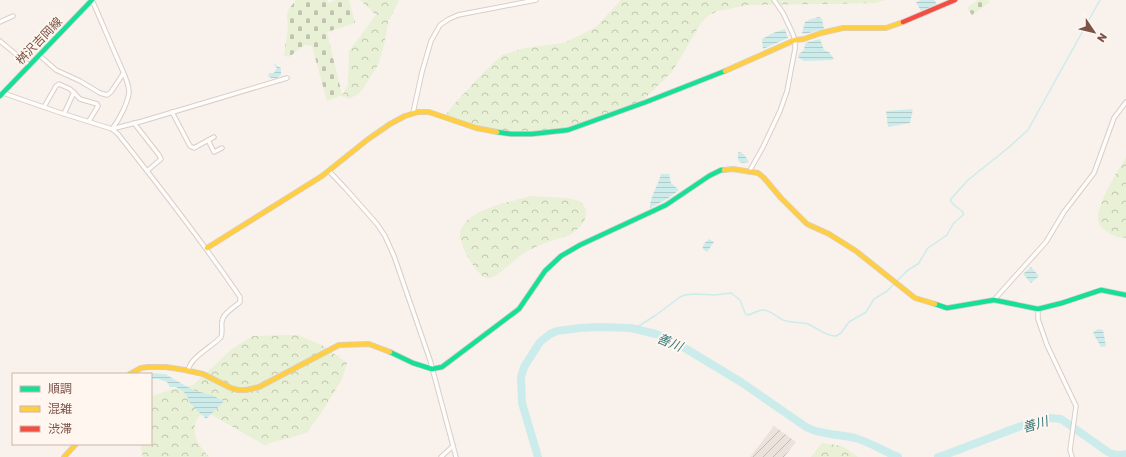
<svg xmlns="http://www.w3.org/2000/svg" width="1126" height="457" font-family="'Golos Text','Noto Sans JP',sans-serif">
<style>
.industrial{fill:url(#industrial-furrows)}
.forest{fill:url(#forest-crowns)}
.cemetery{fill:url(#cemetery-stones)}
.water{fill:url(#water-rules)}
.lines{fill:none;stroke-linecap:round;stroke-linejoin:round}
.stream{stroke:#cceceb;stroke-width:1.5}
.river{stroke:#cceceb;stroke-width:8}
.street-casing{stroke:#d8cec8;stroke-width:5.5}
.fast-casing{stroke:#daceca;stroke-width:6}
.slow-casing{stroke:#daceca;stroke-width:6}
.jam-casing{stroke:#daceca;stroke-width:6}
.street{stroke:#fefdfc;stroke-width:3.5}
.fast{stroke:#16e098;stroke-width:4.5}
.slow{stroke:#ffcf43;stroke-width:4.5}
.jam{stroke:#f24e42;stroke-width:4.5}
.labels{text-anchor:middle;stroke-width:3.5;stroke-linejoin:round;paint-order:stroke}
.street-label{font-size:12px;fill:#7b5348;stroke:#fff6ef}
.water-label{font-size:13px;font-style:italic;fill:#37787a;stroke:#fff6ef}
</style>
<defs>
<pattern id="industrial-furrows" width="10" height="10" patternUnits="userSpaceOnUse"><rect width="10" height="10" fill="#ece2dc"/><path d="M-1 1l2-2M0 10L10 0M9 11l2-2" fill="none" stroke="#c4bab4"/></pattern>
<pattern id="forest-crowns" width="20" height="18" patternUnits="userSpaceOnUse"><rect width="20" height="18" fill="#e8f0d5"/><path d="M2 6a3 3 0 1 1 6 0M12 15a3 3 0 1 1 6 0" fill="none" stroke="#c1c5af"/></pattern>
<pattern id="cemetery-stones" width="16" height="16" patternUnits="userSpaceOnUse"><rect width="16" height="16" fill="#e8f0d5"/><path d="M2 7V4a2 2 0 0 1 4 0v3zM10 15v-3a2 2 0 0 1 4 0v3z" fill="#c1c5af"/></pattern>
<pattern id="water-rules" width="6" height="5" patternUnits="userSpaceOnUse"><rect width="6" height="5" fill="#cceceb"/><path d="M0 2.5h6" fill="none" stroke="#b3cccb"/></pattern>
</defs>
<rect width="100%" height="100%" fill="#f9f2ec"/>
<polygon class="industrial" points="774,426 796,442 784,457 750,457"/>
<g class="forest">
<polygon points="360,0 399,0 388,22 384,45 378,65 364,87 358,94 349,99 342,96 348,84 349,51 376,15"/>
<polygon points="621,0 886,0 875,3 826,4 748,5 718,11 709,15 701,23 672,72 643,100 612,117 556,133 509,136 473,129 445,116 454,104 485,71 502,55 525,48 564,43 596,27"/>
<path d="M1126 157V238C1123 237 1119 238 1117 237 1111 235 1101 229 1099 223 1093 209 1118 170 1126 157Z"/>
<path d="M530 196C541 197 570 197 579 201 583 203 586 208 586 213 586 222 580 227 574 232 568 237 561 237 554 240 545 243 534 247 526 252 523 254 519 256 516 259 509 264 498 277 489 278 478 280 460 245 460 236 459 229 466 221 470 218 483 207 514 201 530 196Z"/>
<path d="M297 335 322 345 347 363 342 379 323 410 307 433 270 443 266 446 212 415C209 415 207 414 205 414 193 415 193 433 197 441 200 447 205 452 209 457H143L140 444H151V396L171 390 193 385 233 348 253 336Z"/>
<polygon points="822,443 842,446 858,457 811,457"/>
</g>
<g class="cemetery">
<polygon points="296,0 327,0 329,3 335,0 349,0 355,23 327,32 342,95 327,101 312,46 305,45 289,57 284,56 288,27 287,15 289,9"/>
<polygon points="978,0 988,0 990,2 972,15 967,8"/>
</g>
<g class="water">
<polygon points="921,0 934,0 937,4 921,11 916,2"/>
<polygon points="819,17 822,19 824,29 805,34 802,33 805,22 811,19"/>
<polygon points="785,29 788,38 763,49 762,39 773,33"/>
<polygon points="820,39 824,50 829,52 834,59 832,60 804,61 798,57 799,54 804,50 805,44 808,42"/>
<polygon points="275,64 277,66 281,68 281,75 277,78 271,78 268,76 269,73 274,73 277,68 274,65"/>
<polygon points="913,109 910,123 888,127 886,111"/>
<path d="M739 152 744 154 749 162C740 164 737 163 738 153Z"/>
<path d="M661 174H669L671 183 679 190 667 199 650 208C650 196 658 186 661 174Z"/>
<path d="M709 239 714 242 707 252 703 249C702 244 706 242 709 239Z"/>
<polygon points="1031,267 1039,276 1031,283 1023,274"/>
<polygon points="1099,329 1103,330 1106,346 1101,347 1093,333 1096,330"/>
<polygon points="149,373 165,374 193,390 211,395 224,401 206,419 190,403 187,396 184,392 176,387 170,387 167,382 158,379 151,379 151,374"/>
</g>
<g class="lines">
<path class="stream" d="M634 329 656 315 680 297 685 295 694 294 715 295 731 293 740 300 745 313 747 315C753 315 757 309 764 310 771 311 777 317 783 320 791 323 800 322 808 324 818 328 823 335 836 336L841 333 849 322 866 312 874 299 887 291 908 270 918 264 928 248 947 235 953 224 963 215V212L954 205 950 200 968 180 1008 148 1028 130 1100 0"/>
<g class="river">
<path d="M538 457 522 403 521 377 524 367 540 342 550 334 557 331 580 328 598 327 631 328 656 334 673 341 741 382 806 427C821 435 838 434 855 438 870 442 883 451 898 457"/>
<path d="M938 457 950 453 1021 426 1049 418 1061 419 1108 452C1114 455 1120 456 1126 454"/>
</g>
<g class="street-casing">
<g id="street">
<path d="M92 0C101 20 109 40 118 60 122 70 129 82 129 92 128 103 119 120 112 129"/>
<polyline points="0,22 13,16"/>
<polyline points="0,41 29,65"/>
<polyline points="39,55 56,70 80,81 100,93 107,95 111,92 123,74"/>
<path d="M3 93 58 112 112 129 118 134C160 187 202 241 240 297V302C235 307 223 313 222 321 221 326 223 332 221 337 212 347 190 357 188 371"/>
<polyline points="44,107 56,86 59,84 70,89 80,99 97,104 98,106 89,121"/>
<polyline points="172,112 190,146 194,148 214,137"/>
<polyline points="413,113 422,72 431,41 440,25 449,19 458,15 536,0"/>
<polyline points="64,114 74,92"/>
<polyline points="134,123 159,155 161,159 147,171"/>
<polyline points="112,129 143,121 287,78"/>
<polyline points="208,140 214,152 222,148"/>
<polyline points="329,171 346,189 377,224 385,236 394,256 430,360 456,457"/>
<polyline points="749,172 763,147 780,111 787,91 795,49 795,40 792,32 783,13 774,0"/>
<polyline points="994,300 1046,242 1064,212 1094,173 1114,118 1126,102"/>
<polyline points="1038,309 1038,319 1047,345 1076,406 1070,450 1072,457"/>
<polyline points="441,457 453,446"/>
</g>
</g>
<g class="fast-casing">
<g id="fast">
<polyline points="0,96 92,0"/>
<polyline points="497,132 511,134 532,134 568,130 646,102 725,71"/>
<polyline points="935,304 947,308 994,300 1038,309 1062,303 1101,290 1126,295"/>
<polyline points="390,352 413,363 432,369 442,367 519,309 545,271 561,256 580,245 666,205 709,176 721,170 724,170"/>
</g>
</g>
<g class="slow-casing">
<g id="slow">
<polyline points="725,71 795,40 804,39 821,33 843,28 886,28 903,22"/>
<polyline points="724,170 733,169 758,173 764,178 781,198 807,224 829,234 856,251 915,298 935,304"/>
<polyline points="207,248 322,176 367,140 390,124 405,116 418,112 429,112 476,128 497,132"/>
<polyline points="130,374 141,368 148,367 166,367 185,370 203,374 231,388 238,390 246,390 259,387 339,345 369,344 390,352"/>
<polyline points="64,457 76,444"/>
</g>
</g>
<g class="jam-casing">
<polyline id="jam" points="903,22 955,0"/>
</g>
<use href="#street" class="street"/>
<use href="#fast" class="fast"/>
<use href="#slow" class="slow"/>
<use href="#jam" class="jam"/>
</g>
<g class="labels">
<g class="street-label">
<text transform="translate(39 41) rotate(-46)" y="4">桝沢吉岡線</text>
</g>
<g class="water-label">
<text transform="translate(670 342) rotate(23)" y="5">善川</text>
<text transform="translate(1035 424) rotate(-17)" y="5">善川</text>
</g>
</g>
<rect x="12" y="373" width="140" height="72" fill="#fff6ef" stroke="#cab5ac"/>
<rect x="20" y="386" width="20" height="6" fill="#16e098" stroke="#cab5ac"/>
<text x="48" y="393" font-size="12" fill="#7b5348">順調</text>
<rect x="20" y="406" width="20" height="6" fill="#ffcf43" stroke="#cab5ac"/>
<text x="48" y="413" font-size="12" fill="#7b5348">混雑</text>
<rect x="20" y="426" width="20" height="6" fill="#f24e42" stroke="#cab5ac"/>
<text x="48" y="433" font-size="12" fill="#7b5348">渋滞</text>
<g transform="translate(1094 32) rotate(125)" stroke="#fff6ef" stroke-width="3" paint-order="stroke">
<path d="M0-3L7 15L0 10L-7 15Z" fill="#7b5348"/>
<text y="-6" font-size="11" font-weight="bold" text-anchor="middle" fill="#7b5348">N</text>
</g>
</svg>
